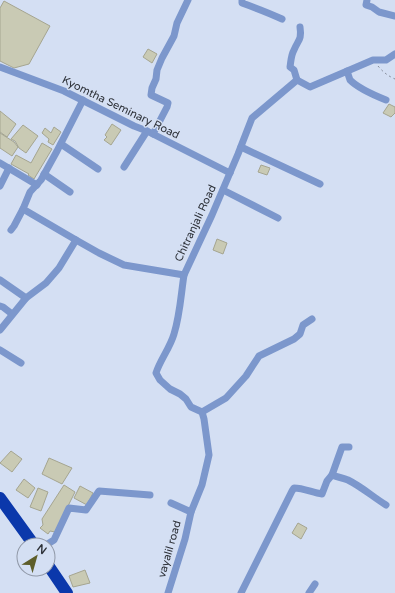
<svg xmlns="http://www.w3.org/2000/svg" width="395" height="593" font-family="'Varela Round',sans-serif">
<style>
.building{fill:#c9cab4;stroke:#a5a590}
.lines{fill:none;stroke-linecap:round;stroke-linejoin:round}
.path{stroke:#858c9a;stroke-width:1;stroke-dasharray:2 3;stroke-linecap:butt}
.street{stroke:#7c97cc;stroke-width:7}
.highway{stroke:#0b38ab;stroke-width:12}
.labels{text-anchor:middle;stroke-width:3;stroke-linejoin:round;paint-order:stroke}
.street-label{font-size:11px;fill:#2d3138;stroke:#d4dff3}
</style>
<rect width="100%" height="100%" fill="#d4dff3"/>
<g class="building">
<polygon points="4,1 50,26 29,64 14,68 0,61 0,8"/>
<polygon points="148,49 157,54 152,63 143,57"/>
<polygon points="389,104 395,107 395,113 391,117 383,113"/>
<polygon points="0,111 16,124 7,137 0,132"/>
<polygon points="112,124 121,130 111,145 104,140 107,137 105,135"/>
<polygon points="23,125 38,136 26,153 19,148 15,141 11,139"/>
<polygon points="54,127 61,132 53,145 48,142 49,139 42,133 45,128 51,133"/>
<polygon points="0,133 14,142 18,147 12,156 0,148"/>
<polygon points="42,143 52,149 34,179 28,175 29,174 11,164 16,155 31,163"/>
<polygon points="261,165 270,168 267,175 258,172"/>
<polygon points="217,239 227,243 223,254 213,250"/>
<polygon points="11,451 22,459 12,472 0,463"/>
<polygon points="49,458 72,468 62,484 42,474"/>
<polygon points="24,479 35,488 28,498 16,490"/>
<polygon points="64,485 75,492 55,532 50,531 48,534 40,528 43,525 42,519"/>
<polygon points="80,486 93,493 87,505 74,498"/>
<polygon points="38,488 48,492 41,511 30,507"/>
<polygon points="298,523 307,528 301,539 292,533"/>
<polygon points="85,570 90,583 73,587 69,576"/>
</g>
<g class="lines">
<path class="path" d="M378 66C383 72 388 76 395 79"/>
<g class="street">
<path d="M242 0V3C256 8 269 13 282 19"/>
<polyline points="367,0 366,5 372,7 379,12 395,16"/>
<polyline points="0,67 64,91 134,126 147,131 230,173"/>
<path d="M347 71C348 74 349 77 350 80 358 88 376 96 386 100"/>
<path d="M297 80 294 70 290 67C291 61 291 55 294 50 298 40 302 40 300 27"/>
<polyline points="153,134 167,107 168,103 151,95 152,88 156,79 157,70 162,58 174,36 177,23 188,0"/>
<polyline points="61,144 98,169"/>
<polyline points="241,147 320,184"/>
<polyline points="0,163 37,185"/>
<polyline points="124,167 147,131"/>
<polyline points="44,174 70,192"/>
<polyline points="0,186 9,168"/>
<polyline points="223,190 278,218"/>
<polyline points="11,230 14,226 23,209"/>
<polyline points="76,240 23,209 30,192 41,180 57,151 83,100"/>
<polyline points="0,280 26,298"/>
<polyline points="0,306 3,307 12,314"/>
<polyline points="0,330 26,298 46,283 59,268 76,240 99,253 124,265 184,275 212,215 238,154 252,118 297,80 310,87 373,60 386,60 395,54"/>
<polyline points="0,350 21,363"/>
<polyline points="202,412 226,398 246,376 259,356 294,339 300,334 303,325 312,319"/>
<polyline points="332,475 342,447 349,447"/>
<polyline points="171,503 191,512"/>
<polyline points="46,545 54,540 69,508 86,510 99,491 150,495"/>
<path d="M168 593 185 539 191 512 202 485 209 455 204 419 202 412 191 407 186 399 180 394 170 389 160 380 156 373C160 360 170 348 174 334 180 315 181 294 184 275"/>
<path d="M241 593 292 491 294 488C304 488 313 493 322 494L327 481 332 475C337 477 343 478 348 480 362 487 373 497 386 505"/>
<polyline points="309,593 315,584"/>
</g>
<g class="highway">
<polyline points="0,498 34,545"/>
<polyline points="48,565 67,593"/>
</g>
</g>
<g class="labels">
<g class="street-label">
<text transform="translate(121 107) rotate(26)" y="4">Kyomtha Seminary Road</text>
<text transform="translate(195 223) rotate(-65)" y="4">Chitranjali Road</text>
<text transform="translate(169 549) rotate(-74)" y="4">vayalil road</text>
</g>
</g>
<g transform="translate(36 557) rotate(37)"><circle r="19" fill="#d4dff3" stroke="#9199a8"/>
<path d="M0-3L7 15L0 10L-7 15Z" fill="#5d5d29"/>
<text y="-6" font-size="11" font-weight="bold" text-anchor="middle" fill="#2d3138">N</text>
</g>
</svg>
